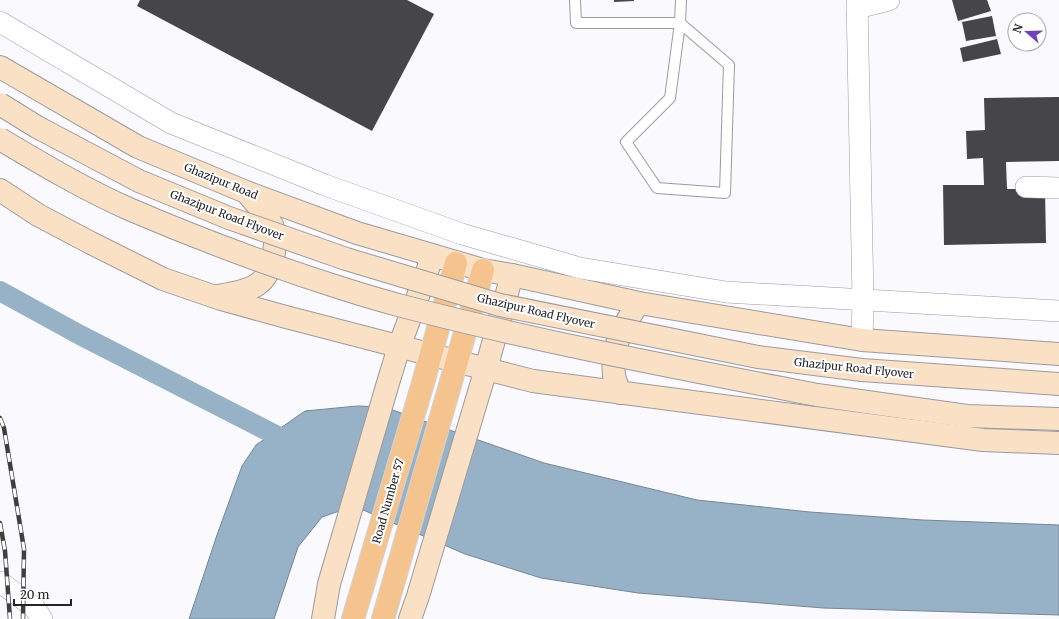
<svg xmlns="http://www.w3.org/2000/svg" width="1059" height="619" font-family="Merriweather,serif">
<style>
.water{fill:#97b1c7;stroke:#758797}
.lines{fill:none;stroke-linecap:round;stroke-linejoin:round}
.canal{stroke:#97b1c7;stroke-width:20}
.building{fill:#46464a}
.lane-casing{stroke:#9b9b9f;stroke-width:12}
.street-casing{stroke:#9b9b9f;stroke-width:22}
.secondary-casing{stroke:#9b9b9f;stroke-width:24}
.primary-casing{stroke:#d3d3d4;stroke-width:24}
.lane{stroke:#fff;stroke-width:10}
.street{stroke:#fff;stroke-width:21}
.secondary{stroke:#fae1c6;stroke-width:22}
.primary{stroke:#f5c38d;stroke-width:22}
.rail-casing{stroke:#3f3f41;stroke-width:4.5}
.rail{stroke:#fff;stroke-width:3;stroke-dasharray:9;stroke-linecap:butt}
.secondary-bridge-casing{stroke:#9b9b9f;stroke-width:24;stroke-linecap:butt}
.secondary-bridge{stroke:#fae1c6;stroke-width:22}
.labels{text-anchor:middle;stroke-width:4;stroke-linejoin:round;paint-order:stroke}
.street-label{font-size:11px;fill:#252527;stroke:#fff}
</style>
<rect width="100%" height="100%" fill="#f9f9fe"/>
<polygon class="water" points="357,406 384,407 544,463 697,500 810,512 923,520 1059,525 1059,615 823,608 638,593 541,578 465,554 354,506 322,517 298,547 274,619 189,619 217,535 242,466 256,445 305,411"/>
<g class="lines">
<polyline class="canal" points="0,291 80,335 293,444 291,449"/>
</g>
<g class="building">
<polygon points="140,0 407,0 434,14 372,131 137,6"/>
<polygon points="614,0 634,0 634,1 614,2"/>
<polygon points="952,0 987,0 991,11 958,21"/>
<polygon points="992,16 996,36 966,41 962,22"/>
<polygon points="997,39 1001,54 963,62 960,48"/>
<polygon points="1059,97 1059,161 1006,162 1007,189 1045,189 1046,243 944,245 943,185 984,185 983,158 967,159 966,131 985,130 984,98"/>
</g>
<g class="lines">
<g class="lane-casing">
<polyline id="lane" points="575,0 576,23 680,23 729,65 725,193 657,188 626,142 670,98 680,23 681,0"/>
</g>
<g class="street-casing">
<g id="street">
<polyline points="857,0 863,299 862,340"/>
<polyline points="857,8 889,0"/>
<polyline points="0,22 171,123 325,185 462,234 580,268 726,292 1059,311"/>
<polyline points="1026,187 1059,188"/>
<polyline points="0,582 34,607 42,619"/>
</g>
</g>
<g class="secondary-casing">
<g id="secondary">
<polyline points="0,67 138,147 246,192 357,233 483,270 512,275 639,303 862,340 1059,354"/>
<polyline points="0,190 38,215 91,243 163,279 221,299 286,317 533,381 983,440 1059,443"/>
<path d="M217 296C230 294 247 292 258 284 273 273 279 241 272 225 266 213 255 203 247 193"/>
<polyline points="862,370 1059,384"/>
<path d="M620 393C618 387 615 381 614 375 610 348 624 323 639 303"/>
<polyline points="817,395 967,416 1059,419"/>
<polyline points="323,619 329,584 388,383 399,347 427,272 432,256"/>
<polyline points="410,619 418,596 486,369 512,275"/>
</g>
</g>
<g class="primary-casing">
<g id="primary">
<polyline points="353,619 423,383 456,263"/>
<polyline points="383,619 483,270"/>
</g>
</g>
<use href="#lane" class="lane"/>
<use href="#street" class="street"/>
<use href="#secondary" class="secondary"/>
<use href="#primary" class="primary"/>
<g class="rail-casing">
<g id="rail">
<polyline points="0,418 4,428 24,549 23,619"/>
<polyline points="0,523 5,551 10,619"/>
</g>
</g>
<use href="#rail" class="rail"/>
<g class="secondary-bridge-casing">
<g id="secondary-bridge">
<polyline points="0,104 37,127 139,181 229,218 346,259 500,305 758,357 862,370"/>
<path d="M0 139C42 164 84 189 129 209 199 239 271 266 344 289 363 295 383 301 402 306 539 342 678 368 817 395"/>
</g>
</g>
<use href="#secondary-bridge" class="secondary-bridge"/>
</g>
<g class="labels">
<g class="street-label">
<text transform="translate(221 181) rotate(22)" y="4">Ghazipur Road</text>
<text transform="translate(227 215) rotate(21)" y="4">Ghazipur Road Flyover</text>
<text transform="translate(536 311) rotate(13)" y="4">Ghazipur Road Flyover</text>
<text transform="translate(854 368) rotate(6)" y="4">Ghazipur Road Flyover</text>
<text transform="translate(388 501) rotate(-74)" y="4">Road Number 57</text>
</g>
</g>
<g transform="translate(1027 32) rotate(290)"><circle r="19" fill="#ffffff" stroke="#a8a8a9"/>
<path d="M0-3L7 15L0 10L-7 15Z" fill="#6e42ba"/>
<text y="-6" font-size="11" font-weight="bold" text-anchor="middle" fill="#252527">N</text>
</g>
<path d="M14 599v6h57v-6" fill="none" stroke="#252527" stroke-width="2"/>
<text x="20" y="599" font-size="12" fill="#252527" stroke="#ffffff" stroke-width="3" paint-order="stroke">20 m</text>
</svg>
